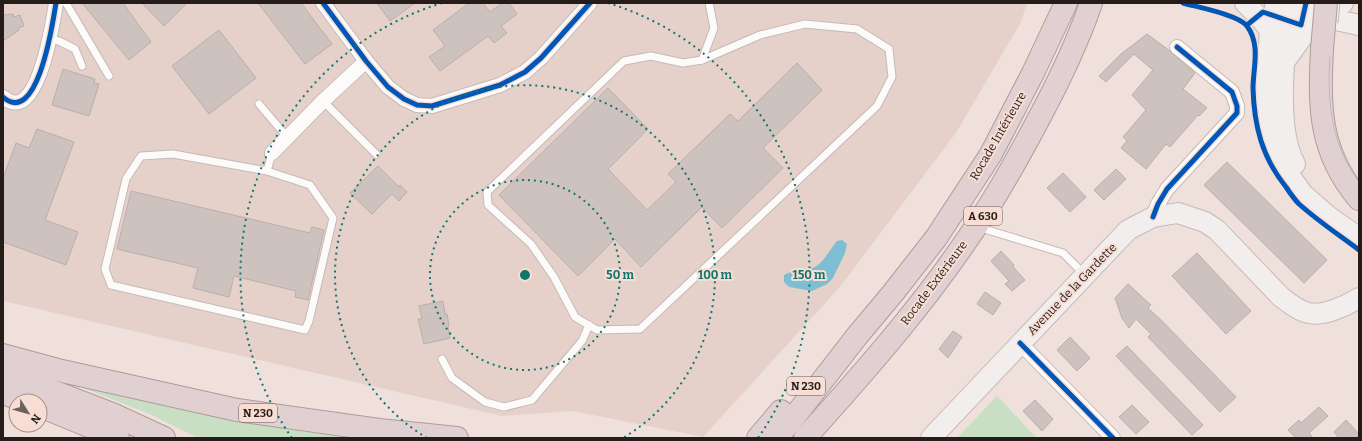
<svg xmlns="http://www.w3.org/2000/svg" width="1362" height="441" font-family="Bitter,serif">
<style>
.industrial{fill:#e5d1ca}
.green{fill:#c9dfc4}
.water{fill:#7dbed3}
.building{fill:#cec2bf;stroke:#baaeab}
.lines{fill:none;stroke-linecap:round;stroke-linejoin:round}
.service-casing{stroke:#c5bab6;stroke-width:9}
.minor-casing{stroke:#c5bab6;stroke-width:16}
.secondary-casing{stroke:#c5bab6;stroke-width:22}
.motorway-casing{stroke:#b09a9b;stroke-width:24}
.service{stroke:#fdfafa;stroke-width:7}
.minor{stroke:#fdfafa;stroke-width:14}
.secondary{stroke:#f3eeee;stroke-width:20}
.motorway{stroke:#e1d0d2;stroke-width:22}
.tram{stroke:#bebab9;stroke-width:1}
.motorway-bridge-casing{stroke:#b09a9b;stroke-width:24;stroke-linecap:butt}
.motorway-bridge{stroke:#e1d0d2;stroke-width:22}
.cycleway-casing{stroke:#f7ddd3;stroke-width:8}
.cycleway{stroke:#0057b8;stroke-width:5}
.ring{fill:none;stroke:#0f766e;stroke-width:2;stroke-dasharray:2 4}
.labels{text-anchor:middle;stroke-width:4;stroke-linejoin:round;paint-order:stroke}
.shield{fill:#f7ddd3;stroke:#655752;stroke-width:1}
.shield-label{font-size:11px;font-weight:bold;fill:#261d1a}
.street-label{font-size:12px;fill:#261d1a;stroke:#f7ddd3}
.centre{fill:#0f766e;stroke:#f7ddd3;stroke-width:2}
.ring-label{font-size:12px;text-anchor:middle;font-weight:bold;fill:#0f766e;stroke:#f7ddd3;stroke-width:4;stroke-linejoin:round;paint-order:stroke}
</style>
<rect width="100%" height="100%" fill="#efe0db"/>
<polygon class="industrial" points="3,3 724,3 726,4 736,3 1027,3 1021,22 956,133 839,288 703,437 573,411 502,416 3,301"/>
<g class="green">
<polygon points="68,382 377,438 198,438 152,415"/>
<polygon points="997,396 1037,438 957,438"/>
</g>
<path class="water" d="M842 240 847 244 845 253 833 278 827 284 812 291 789 287 784 282V275C794 269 805 272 815 267 824 262 830 249 837 241Z"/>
<g class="building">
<polygon points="82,3 123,3 151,42 129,60"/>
<polygon points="142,3 187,3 164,26"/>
<polygon points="258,3 301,3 332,44 305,64"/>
<polygon points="377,3 415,3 390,21"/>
<polygon points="469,3 483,3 490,12 502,3 509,3 517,14 501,26 507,33 494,43 488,36 440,71 429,57 445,46 433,30"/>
<polygon points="13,14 14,17 20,15 24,26 18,28 19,30 3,41 3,15"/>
<polygon points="219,30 256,78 209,114 172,66"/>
<polygon points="1147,34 1170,51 1195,73 1183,89 1207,108 1199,116 1198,115 1170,147 1166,144 1146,169 1121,148 1127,141 1123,137 1146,110 1132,95 1153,70 1134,54 1106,82 1099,76 1121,54"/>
<polygon points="797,63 822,90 763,148 783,168 722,228 702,207 641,267 615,239 578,276 499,195 608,88 648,129 608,169 647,210 676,182 668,174 730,114 738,121"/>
<polygon points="63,69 95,79 94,83 99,84 89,116 52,105"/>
<polygon points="37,129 74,142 45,220 78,232 66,265 3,242 3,178 16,143 29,148"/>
<polygon points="1227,162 1327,260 1304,283 1204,185"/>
<polygon points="378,166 399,187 400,185 407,192 399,201 392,194 372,214 350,193"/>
<polygon points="1116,169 1126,179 1104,200 1094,190"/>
<polygon points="1063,173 1086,197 1070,212 1047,188"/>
<polygon points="131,191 310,233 312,227 324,230 308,300 295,297 296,291 234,276 229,297 193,288 198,268 117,249"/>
<polygon points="1001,251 1014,265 1013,267 1025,280 1012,291 1005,284 1009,281 991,261"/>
<polygon points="1197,253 1251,311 1226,334 1172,276"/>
<polygon points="1128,284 1151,305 1148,308 1163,322 1236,397 1220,412 1148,337 1151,334 1136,319 1129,328 1122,318 1115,298"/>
<polygon points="985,292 1001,303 993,315 977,304"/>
<polygon points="443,301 445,314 447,314 449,325 448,326 450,338 424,344 418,319 422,319 419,306"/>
<polygon points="953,331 962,337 948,358 939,349"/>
<polygon points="1070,337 1090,358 1077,371 1057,350"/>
<polygon points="1127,346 1203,425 1192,435 1116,356"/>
<polygon points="1035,400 1053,419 1042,431 1023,411"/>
<polygon points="1132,405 1149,422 1136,434 1119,417"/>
<polygon points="1319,407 1328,416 1309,433 1313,438 1296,438 1288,430 1299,420 1301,423"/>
<polygon points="1346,420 1359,434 1359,438 1339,438 1334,432"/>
</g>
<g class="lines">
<g class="service-casing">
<g id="service">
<polyline points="66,3 109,76"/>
<polygon points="805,24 857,29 889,49 892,77 877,106 640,329 597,330 575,317 554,277 531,244 488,205 487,192 624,61 651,56 683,63 702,60 760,35"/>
<polyline points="49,39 59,41 75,49 82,66"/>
<polyline points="702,60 714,28 709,3"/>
<polyline points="323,101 376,154"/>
<polyline points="259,104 287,137"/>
<polygon points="173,154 267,171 310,185 333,218 309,321 305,330 111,285 105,269 126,179 141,156"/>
<polyline points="267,171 272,153"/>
<polyline points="978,227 1063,253 1085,275"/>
<polyline points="442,359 452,378 485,402 504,407 532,400 582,341 589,325"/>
</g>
</g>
<g class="minor-casing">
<g id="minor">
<polyline points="323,3 366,61 388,87 404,99 417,105 432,106 500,85 525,72 541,58 590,3"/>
<path d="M3 97C38 128 53 21 56 3"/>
<polyline points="272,153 323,101 366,61"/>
<polyline points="1153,217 1158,204 1167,189 1237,113 1237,106 1232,92 1177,47"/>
<polyline points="1020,343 1113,438"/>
</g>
</g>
<g class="secondary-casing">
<g id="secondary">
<polyline points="1245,3 1258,16 1270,30"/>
<polyline points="1276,3 1270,30 1266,88 1269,124 1276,149 1285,169 1303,194 1328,216 1359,238"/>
<path d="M1292 3C1284 41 1275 129 1295 164"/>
<polyline points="1279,6 1304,13 1359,25"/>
<polyline points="1311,6 1331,9 1343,3"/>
<polyline points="1285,61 1308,29 1321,17"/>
<path d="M931 438 1128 230 1153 217 1178 213 1205 222 1217 230 1281 297C1289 303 1296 309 1305 312 1321 318 1346 306 1359 298"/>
</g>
</g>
<g class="motorway-casing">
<g id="motorway">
<path d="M1322 49C1319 107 1319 152 1359 199"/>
<polyline points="3,355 62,371 237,410 379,430 457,438"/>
<polyline points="3,372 112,414 164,438"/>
<polyline points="3,393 25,401"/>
<polyline points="40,406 118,438"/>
<polyline points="758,438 781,411"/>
<polyline points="776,438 791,421 857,336 893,293 936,238 991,154 1033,73 1066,3"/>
<path d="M805 438C870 366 934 293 986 211 1004 183 1020 154 1036 124 1057 85 1077 45 1091 3"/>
</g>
</g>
<use href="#service" class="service"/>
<use href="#minor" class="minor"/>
<use href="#secondary" class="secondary"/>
<use href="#motorway" class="motorway"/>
<g class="tram">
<path d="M1334 3C1329 65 1319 129 1359 182"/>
<polyline points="1338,23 1340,3"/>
</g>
<g class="motorway-bridge-casing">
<polyline id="motorway-bridge" points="1322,49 1326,3"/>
</g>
<use href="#motorway-bridge" class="motorway-bridge"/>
<g class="cycleway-casing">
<g id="cycleway">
<polyline points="323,3 366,61 388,87 404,99 417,105 432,106 500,85 525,72 541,58 590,3"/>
<path d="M1183 3C1197 7 1239 15 1247 26 1261 45 1253 68 1253 88 1254 126 1262 157 1286 187 1290 193 1294 199 1299 204 1318 221 1339 235 1359 250"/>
<polyline points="1247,25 1263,12 1301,25 1306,3"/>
<path d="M3 97C38 128 53 21 56 3"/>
<polyline points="1153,217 1158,204 1167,189 1237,113 1237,106 1232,92 1177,47"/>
<polyline points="1020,343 1113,438"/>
</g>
</g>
<use href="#cycleway" class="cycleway"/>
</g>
<g class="ring">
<circle cx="525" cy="275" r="95"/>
<path d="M427 438A190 190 0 1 1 623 438"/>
<path d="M292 438A284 284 0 0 1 442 3M608 3A284 284 0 0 1 758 438"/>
</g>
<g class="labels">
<g class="shield">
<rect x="964" y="207" width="38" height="18" rx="3"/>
<rect x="787" y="377" width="38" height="18" rx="3"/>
<rect x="239" y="404" width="38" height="18" rx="3"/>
</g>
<g class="shield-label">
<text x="983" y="220">A 630</text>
<text x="806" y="390">N 230</text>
<text x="258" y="417">N 230</text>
</g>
<g class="street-label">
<text transform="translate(998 136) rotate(-60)" y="4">Rocade Intérieure</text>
<text transform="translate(934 283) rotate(-53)" y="4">Rocade Extérieure</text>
<text transform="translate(1072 289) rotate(-46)" y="4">Avenue de la Gardette</text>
</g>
</g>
<circle cx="525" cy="275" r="6" class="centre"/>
<g class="ring-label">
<text x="620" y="279">50 m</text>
<text x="715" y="279">100 m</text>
<text x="809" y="279">150 m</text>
</g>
<rect width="1362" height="441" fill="none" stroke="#261d1a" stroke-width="8"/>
<g transform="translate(28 413) rotate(127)"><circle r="19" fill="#f7ddd3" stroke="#a39089"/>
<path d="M0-3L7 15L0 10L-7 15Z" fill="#6c615e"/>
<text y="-6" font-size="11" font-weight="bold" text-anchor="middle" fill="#261d1a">N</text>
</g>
</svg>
